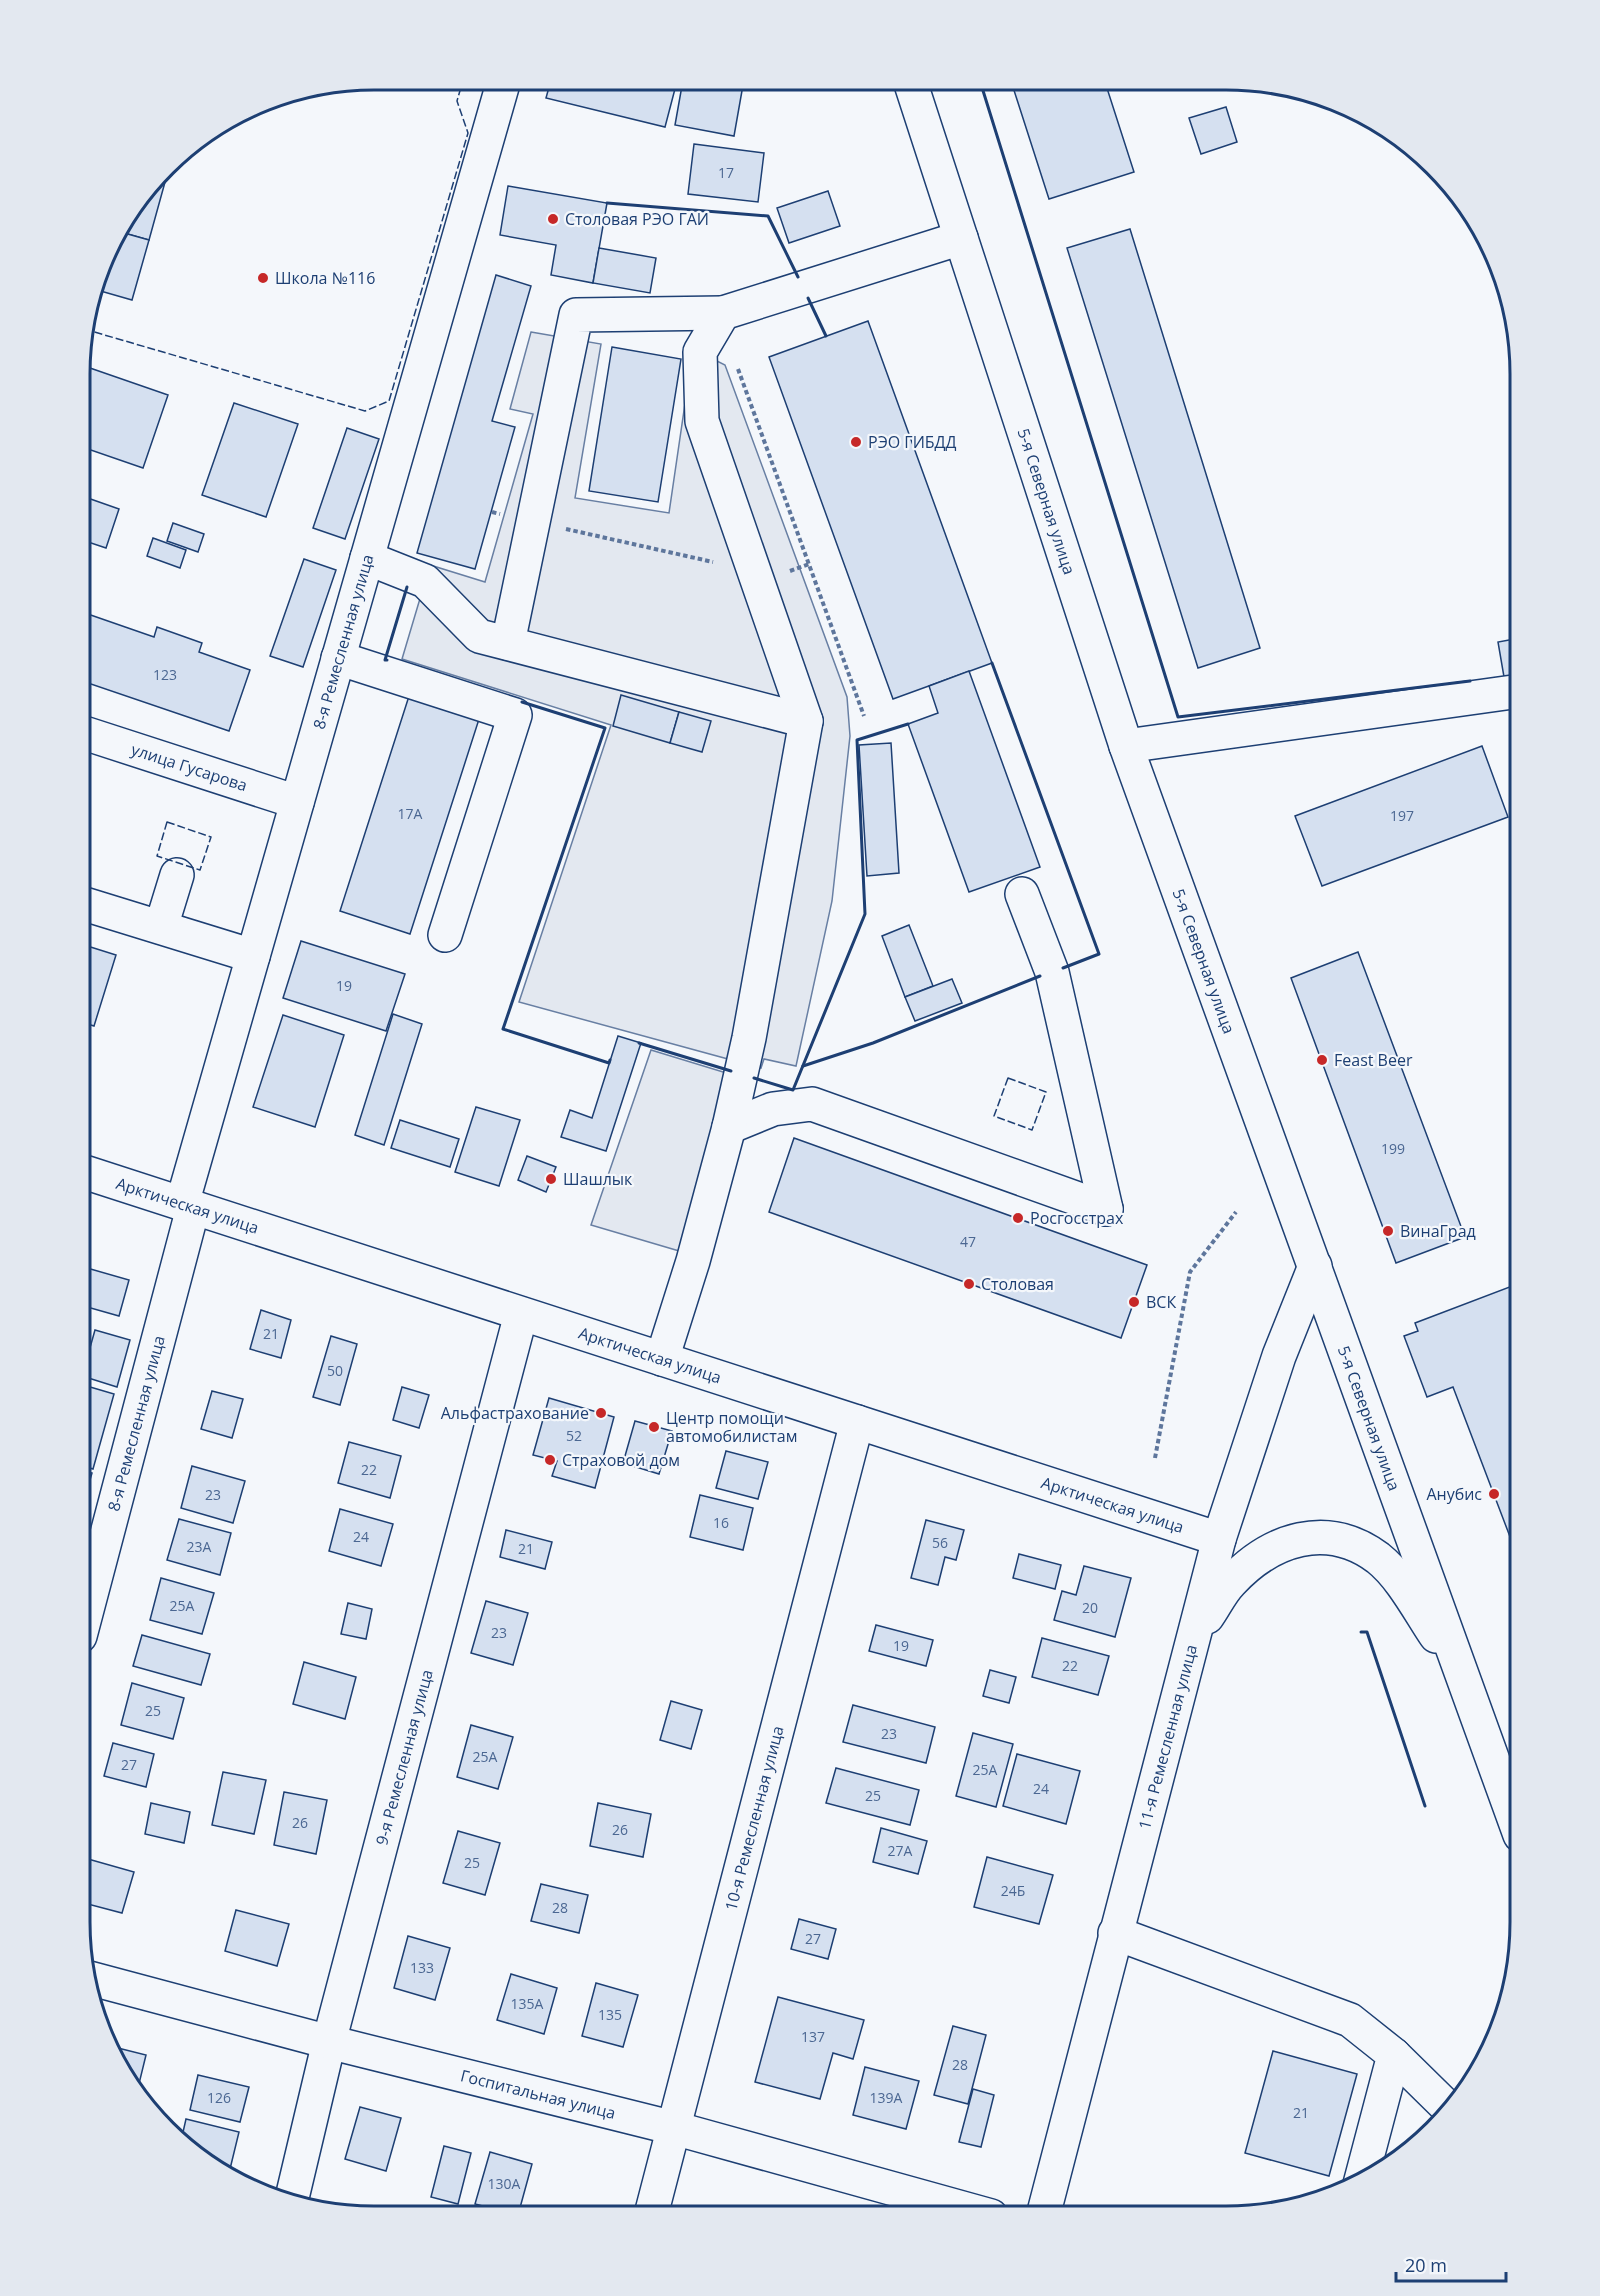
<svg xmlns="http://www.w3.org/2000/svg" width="1600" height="2296" font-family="'Open Sans',sans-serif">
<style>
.parking{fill:#e3e8f0;stroke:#687fa3;stroke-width:1.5}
.building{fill:#d5e0f0;stroke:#1d3f73;stroke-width:1.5}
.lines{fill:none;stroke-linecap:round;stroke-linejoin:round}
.minor-casing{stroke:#1d3f73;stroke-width:36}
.major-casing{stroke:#1d3f73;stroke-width:36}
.path{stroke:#5e769c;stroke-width:4;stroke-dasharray:4.5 3;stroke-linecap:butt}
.minor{stroke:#f4f7fb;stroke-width:33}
.major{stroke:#f4f7fb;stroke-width:33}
.fence{stroke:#1d3f73;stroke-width:1.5;stroke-dasharray:8 3;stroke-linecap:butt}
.wall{stroke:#1d3f73;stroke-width:3}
.poi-dot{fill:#c62828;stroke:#f4f7fb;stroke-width:2}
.labels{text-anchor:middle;stroke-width:4.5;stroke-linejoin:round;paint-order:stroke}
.number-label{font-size:14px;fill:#4b6792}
.poi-label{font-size:16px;fill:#1d3f73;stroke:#f4f7fb;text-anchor:start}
.street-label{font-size:16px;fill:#1d3f73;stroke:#f4f7fb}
.rim{fill:none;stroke:#1d3f73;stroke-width:3}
</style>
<rect width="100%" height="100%" fill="#f4f7fb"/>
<g class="parking">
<polygon points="531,332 601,344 575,498 669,513 693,349 725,365 847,697 850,736 832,901 796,1066 764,1059 761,1068 519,1002 611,725 402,659 430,565 485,582 533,414 510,409"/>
<polygon points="651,1050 733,1075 686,1253 591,1225"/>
</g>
<g class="building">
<polygon points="551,80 655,80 676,85 665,127 546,98"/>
<polygon points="683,80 715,80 743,85 734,136 675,125"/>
<polygon points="1011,81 1105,82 1134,172 1049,199"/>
<polygon points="1226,107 1237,142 1201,154 1189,118"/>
<polygon points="694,144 764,153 758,202 688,194"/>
<polygon points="170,164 149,240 117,231 119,227"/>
<polygon points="508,186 607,203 593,283 551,275 556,245 500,235"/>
<polygon points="828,191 840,226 789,243 777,208"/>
<polygon points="1130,229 1260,648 1198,668 1067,248"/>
<polygon points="117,231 149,240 132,300 97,290"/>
<polygon points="599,248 656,258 650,293 593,283"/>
<polygon points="496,275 531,286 492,421 515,427 475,569 417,553"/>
<polygon points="868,321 992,663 893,699 769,357"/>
<polygon points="612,347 681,359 658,502 589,491"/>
<polygon points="90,368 168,395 143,468 82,447 82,392"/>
<polygon points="234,403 298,424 266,517 202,495"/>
<polygon points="347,428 379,439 345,539 313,528"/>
<polygon points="82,496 119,509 106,548 82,540"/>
<polygon points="173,523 204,534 198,552 167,541"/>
<polygon points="153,538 186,550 180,568 147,556"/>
<polygon points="304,559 336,570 303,667 270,656"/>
<polygon points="82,612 154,637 157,627 202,643 199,652 250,670 229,731 82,681"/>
<polygon points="1520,638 1520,675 1504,677 1498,642"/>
<polygon points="969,671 1040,867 969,892 908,724 938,713 929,686"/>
<polygon points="410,693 480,716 410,934 340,911"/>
<polygon points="621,695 679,712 670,743 613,726"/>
<polygon points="679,712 711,721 702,752 670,743"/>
<polygon points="891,743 899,873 867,876 859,745"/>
<polygon points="1482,746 1508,817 1322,886 1295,816"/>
<polygon points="909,925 933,986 905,997 882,936"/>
<polygon points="301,941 405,974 386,1031 283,998"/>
<polygon points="81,944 116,955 94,1026 81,1022"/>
<polygon points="1358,952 1465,1237 1396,1263 1291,978"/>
<polygon points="952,979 962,1003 915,1021 905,997"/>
<polygon points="393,1014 422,1024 384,1145 355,1135"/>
<polygon points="283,1015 344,1035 315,1127 253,1107"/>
<polygon points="618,1036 641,1043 606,1151 561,1137 570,1110 592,1118"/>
<polygon points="476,1107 520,1120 499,1186 455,1172"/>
<polygon points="400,1120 459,1139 450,1167 391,1148"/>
<polygon points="794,1138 1147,1265 1121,1338 769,1212"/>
<polygon points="527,1156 556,1167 546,1192 518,1180"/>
<polygon points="87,1268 129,1280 119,1316 80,1305 81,1291"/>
<polygon points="1520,1283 1520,1563 1453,1387 1427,1397 1404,1336 1418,1331 1415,1323"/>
<polygon points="261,1310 291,1320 281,1358 250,1349"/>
<polygon points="95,1330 130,1340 117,1387 82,1376"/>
<polygon points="331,1336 357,1344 340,1405 313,1397"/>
<polygon points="80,1384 114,1394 93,1469 80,1465"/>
<polygon points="402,1387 429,1395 419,1428 393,1420"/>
<polygon points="212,1391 243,1399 232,1438 201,1429"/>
<polygon points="549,1398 614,1417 595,1488 552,1476 557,1461 533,1455"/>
<polygon points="635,1421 672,1431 659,1474 623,1463"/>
<polygon points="349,1442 401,1456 390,1498 338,1483"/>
<polygon points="726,1451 768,1462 758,1499 716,1488"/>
<polygon points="192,1466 245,1481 233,1523 181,1508"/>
<polygon points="80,1470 92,1473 81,1511 80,1511"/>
<polygon points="700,1495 753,1508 743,1550 690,1537"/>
<polygon points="340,1509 393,1524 381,1566 329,1551"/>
<polygon points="179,1519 231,1533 220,1575 167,1560"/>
<polygon points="926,1520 964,1530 956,1560 945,1557 938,1585 911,1578"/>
<polygon points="506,1530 552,1542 545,1569 500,1557"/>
<polygon points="1019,1554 1061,1565 1055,1589 1013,1578"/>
<polygon points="1084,1566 1131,1578 1115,1637 1054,1620 1062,1591 1076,1595"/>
<polygon points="161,1578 214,1593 202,1634 150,1620"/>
<polygon points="486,1601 528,1613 513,1665 471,1653"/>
<polygon points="348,1603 372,1609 366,1639 341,1634"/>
<polygon points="876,1625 933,1640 926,1666 869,1651"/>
<polygon points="142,1635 210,1654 201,1685 133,1666"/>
<polygon points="1042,1638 1109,1656 1098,1695 1032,1677"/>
<polygon points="304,1662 356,1677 345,1719 293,1704"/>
<polygon points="990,1670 1016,1677 1009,1703 983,1696"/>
<polygon points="132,1683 184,1698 173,1739 121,1725"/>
<polygon points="671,1701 702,1710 691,1749 660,1740"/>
<polygon points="853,1705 935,1727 926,1763 843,1742"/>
<polygon points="471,1725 513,1737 498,1789 457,1777"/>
<polygon points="973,1733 1013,1744 996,1807 956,1796"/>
<polygon points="113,1743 154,1754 146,1787 104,1776"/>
<polygon points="1017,1754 1080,1771 1066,1824 1003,1806"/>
<polygon points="836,1768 919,1790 910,1825 826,1803"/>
<polygon points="223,1772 266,1780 254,1834 212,1825"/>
<polygon points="284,1792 327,1800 316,1854 274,1845"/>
<polygon points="151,1803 190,1812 184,1843 145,1834"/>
<polygon points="598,1803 651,1814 643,1857 590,1846"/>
<polygon points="881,1828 927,1841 918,1874 873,1862"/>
<polygon points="458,1831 500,1843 485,1895 443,1883"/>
<polygon points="81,1857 134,1872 122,1913 80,1902"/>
<polygon points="987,1857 1053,1875 1039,1924 974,1907"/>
<polygon points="541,1884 588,1895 579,1933 531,1921"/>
<polygon points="236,1910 289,1924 277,1966 225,1951"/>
<polygon points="799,1919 836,1929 828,1959 791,1949"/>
<polygon points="408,1936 450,1948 435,2000 394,1988"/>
<polygon points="511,1974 557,1988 544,2034 497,2020"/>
<polygon points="596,1983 638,1995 623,2047 582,2036"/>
<polygon points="778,1997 864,2020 853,2059 833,2053 820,2099 755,2082"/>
<polygon points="953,2026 986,2035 968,2104 934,2095"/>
<polygon points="110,2046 146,2055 137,2092 110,2052"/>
<polygon points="1273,2051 1357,2074 1329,2176 1245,2153"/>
<polygon points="865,2067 919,2081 906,2129 853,2115"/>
<polygon points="198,2075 249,2087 240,2122 190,2110"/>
<polygon points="973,2089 994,2095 981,2147 959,2142"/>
<polygon points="360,2107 401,2118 386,2171 345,2159"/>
<polygon points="186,2119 239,2132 230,2169 206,2163 181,2141"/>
<polygon points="444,2146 471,2153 458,2204 431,2197"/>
<polygon points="490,2152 532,2164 518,2215 475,2204"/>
<polygon points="343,2207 370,2214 342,2214"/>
<polygon points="719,2207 749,2215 717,2215"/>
</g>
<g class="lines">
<g class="minor-casing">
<g id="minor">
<polyline points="367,558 425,581 479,636 806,721"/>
<polyline points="508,643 576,315 723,313"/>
<polyline points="338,658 515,715 445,935"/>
<path id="s1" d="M81 732 297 802"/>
<polyline points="1126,746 1520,691"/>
<polyline points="1022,894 1052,972 1106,1209"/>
<polyline points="81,903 253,956"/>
<polyline points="161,927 177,875"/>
<polyline points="729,1127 773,1109 812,1104 1106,1209"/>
<path id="s2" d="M81 1171 857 1422"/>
<path id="s3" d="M182 1204 504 80"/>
<polyline points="662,1359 693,1261 729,1127 749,1038 806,721 702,421 700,352 723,313 961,238"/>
<path id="s4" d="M80 1636 193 1208"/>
<polyline points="1115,1933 1350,2020 1394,2055 1360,2184"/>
<polyline points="1394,2055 1450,2110"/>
<path id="s5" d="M291 2202 329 2042 521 1314"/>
</g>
</g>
<g class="major-casing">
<g id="major">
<path id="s6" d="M910 81 1126 746 1520 1835"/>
<path d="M1207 1617C1215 1606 1221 1592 1231 1582 1271 1539 1327 1520 1378 1558 1402 1577 1419 1611 1436 1636"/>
<path id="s7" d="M85 1977 329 2042 674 2128 991 2216"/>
<path id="s8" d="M651 2215 857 1422 1219 1539"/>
<path id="s9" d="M1043 2216 1219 1539 1279 1356 1315 1266"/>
</g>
</g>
<g class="path">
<polyline points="738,369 864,716"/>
<polyline points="492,512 500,514"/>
<polyline points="566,529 713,562"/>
<polyline points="790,571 809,564"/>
<polyline points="1155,1458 1190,1272 1236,1212"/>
</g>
<use href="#minor" class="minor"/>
<use href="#major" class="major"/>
<g class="fence">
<polyline points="84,329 365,411 389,401 468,133 457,101 463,80"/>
<polygon points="167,822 211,837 200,870 157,856"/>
<polygon points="1008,1078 1046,1092 1032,1130 994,1116"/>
</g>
<g class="wall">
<polyline points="980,81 1178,717 1470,681"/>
<polyline points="607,203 768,216 798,277"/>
<polyline points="808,298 826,336"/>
<polyline points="387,660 385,660 407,587"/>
<polyline points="992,663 1099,954 1063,968"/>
<polyline points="522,702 605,728 503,1029 609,1063 610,1060"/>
<polyline points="639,1043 731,1071"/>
<polyline points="803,1066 873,1043 1040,976"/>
<polyline points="754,1078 793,1090 865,914 857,740 908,724"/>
<polyline points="1361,1632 1367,1632 1425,1806"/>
</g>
</g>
<g class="poi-dot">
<circle cx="553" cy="219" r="6"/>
<circle cx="263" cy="278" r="6"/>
<circle cx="856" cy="442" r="6"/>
<circle cx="1322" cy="1060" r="6"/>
<circle cx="551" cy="1179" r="6"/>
<circle cx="1018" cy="1218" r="6"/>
<circle cx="1388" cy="1231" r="6"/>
<circle cx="969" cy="1284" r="6"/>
<circle cx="1134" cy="1302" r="6"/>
<circle cx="601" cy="1413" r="6"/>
<circle cx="654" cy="1427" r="6"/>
<circle cx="550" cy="1460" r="6"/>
<circle cx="1494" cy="1494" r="6"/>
</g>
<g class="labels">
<g class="number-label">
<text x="726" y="178">17</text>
<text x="165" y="680">123</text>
<text x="410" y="819">17А</text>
<text x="1402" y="821">197</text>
<text x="344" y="991">19</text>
<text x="1393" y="1154">199</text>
<text x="968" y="1247">47</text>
<text x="271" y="1339">21</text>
<text x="335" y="1376">50</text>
<text x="574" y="1441">52</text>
<text x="369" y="1475">22</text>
<text x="213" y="1500">23</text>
<text x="721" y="1528">16</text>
<text x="361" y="1542">24</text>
<text x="940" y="1548">56</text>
<text x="199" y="1552">23А</text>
<text x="526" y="1554">21</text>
<text x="182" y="1611">25А</text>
<text x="1090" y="1613">20</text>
<text x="499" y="1638">23</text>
<text x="901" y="1651">19</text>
<text x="1070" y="1671">22</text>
<text x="153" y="1716">25</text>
<text x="889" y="1739">23</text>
<text x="485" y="1762">25A</text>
<text x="129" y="1770">27</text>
<text x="985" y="1775">25А</text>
<text x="1041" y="1794">24</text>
<text x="873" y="1801">25</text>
<text x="300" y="1828">26</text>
<text x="620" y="1835">26</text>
<text x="900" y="1856">27А</text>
<text x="472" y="1868">25</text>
<text x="1013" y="1896">24Б</text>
<text x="560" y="1913">28</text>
<text x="813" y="1944">27</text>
<text x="422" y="1973">133</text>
<text x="527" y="2009">135A</text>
<text x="610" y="2020">135</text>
<text x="813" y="2042">137</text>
<text x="960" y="2070">28</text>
<text x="219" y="2103">126</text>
<text x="886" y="2103">139А</text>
<text x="1301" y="2118">21</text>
<text x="504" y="2189">130А</text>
</g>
<g class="poi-label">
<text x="565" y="225">Столовая РЭО ГАИ</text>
<text x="275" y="284">Школа №116</text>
<text x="868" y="448">РЭО ГИБДД</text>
<text x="1334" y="1066">Feast Beer</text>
<text x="563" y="1185">Шашлык</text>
<text x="1030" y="1224">Росгосстрах</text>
<text x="1400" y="1237">ВинаГрад</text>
<text x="981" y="1290">Столовая</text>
<text x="1146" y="1308">ВСК</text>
<text x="589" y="1419" text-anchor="end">Альфастрахование</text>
<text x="666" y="1424">Центр помощи<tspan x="666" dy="18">автомобилистам</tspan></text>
<text x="562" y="1466">Страховой дом</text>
<text x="1482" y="1500" text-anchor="end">Анубис</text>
</g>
<g class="street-label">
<text dy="6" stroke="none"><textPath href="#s6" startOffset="442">5-я Северная улица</textPath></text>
<text dy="6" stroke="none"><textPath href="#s3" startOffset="585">8-я Ремесленная улица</textPath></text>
<text dy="6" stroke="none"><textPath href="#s1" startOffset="114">улица Гусарова</textPath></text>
<text dy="6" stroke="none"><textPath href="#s6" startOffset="928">5-я Северная улица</textPath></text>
<text dy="6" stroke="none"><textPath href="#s2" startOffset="112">Арктическая улица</textPath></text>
<text dy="6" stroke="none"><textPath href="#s2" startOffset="598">Арктическая улица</textPath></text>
<text dy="6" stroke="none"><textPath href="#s6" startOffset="1414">5-я Северная улица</textPath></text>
<text dy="6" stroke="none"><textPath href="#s4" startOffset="220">8-я Ремесленная улица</textPath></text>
<text dy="6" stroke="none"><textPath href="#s8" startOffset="1088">Арктическая улица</textPath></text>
<text dy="6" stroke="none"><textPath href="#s9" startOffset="495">11-я Ремесленная улица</textPath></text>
<text dy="6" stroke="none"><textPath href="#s5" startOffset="459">9-я Ремесленная улица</textPath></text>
<text dy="6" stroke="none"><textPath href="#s8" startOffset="410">10-я Ремесленная улица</textPath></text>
<text dy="6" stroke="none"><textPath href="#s7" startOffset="468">Госпитальная улица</textPath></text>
</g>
</g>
<path d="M0 0H1600V2296H0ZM374 90H1226A284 284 0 0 1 1510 374V1922A284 284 0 0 1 1226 2206H374A284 284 0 0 1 90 1922V374A284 284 0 0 1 374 90Z" fill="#e3e8f0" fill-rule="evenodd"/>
<path class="rim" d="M374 90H1226A284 284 0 0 1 1510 374V1922A284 284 0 0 1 1226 2206H374A284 284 0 0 1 90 1922V374A284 284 0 0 1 374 90Z"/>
<path d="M1396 2272v9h110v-9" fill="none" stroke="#1d3f73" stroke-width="3"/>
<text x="1405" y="2272" font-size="18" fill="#1d3f73" stroke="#f4f7fb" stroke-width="4.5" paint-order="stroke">20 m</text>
</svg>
